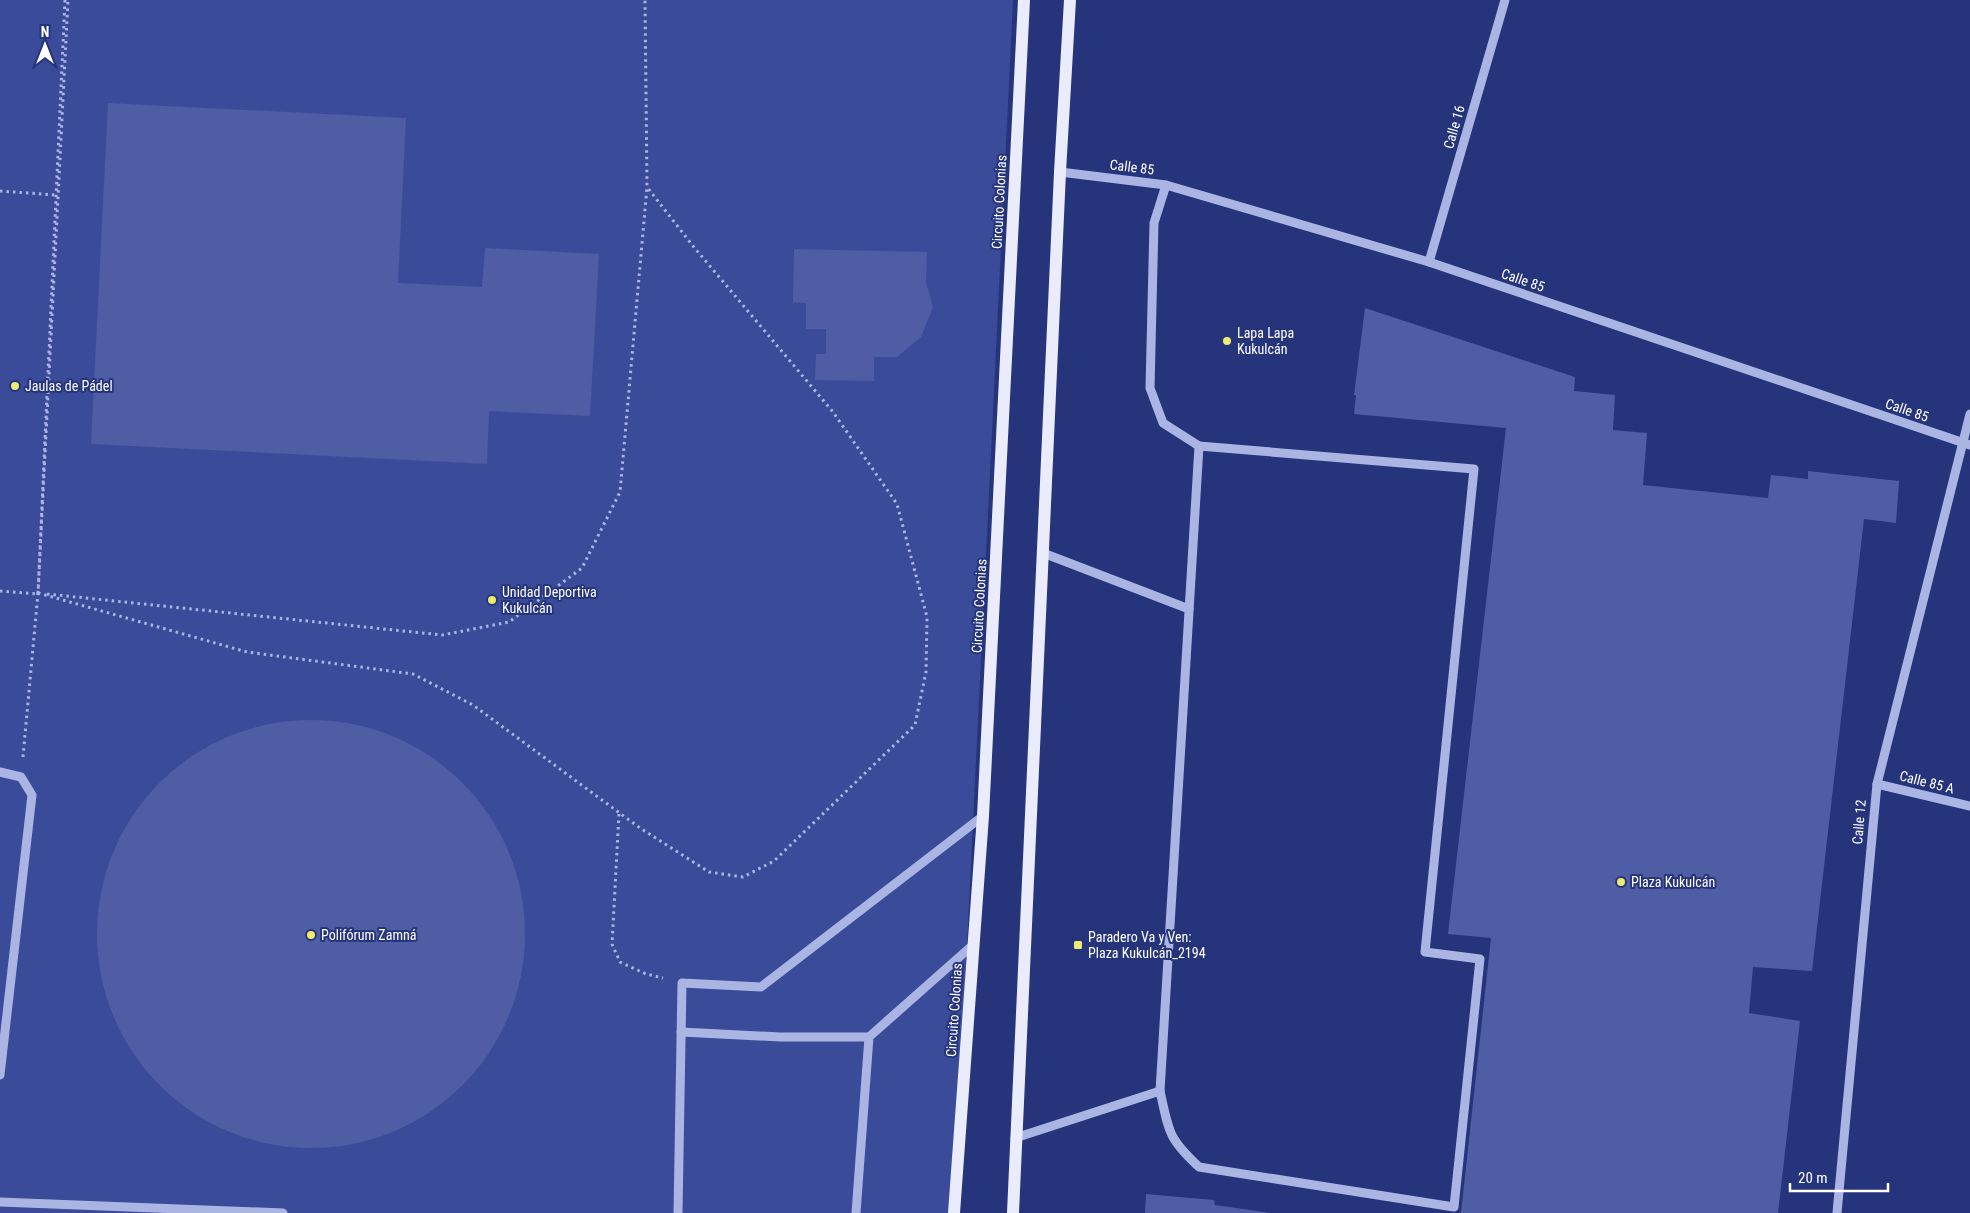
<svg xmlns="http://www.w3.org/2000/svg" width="1970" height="1213" font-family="'Roboto Condensed',sans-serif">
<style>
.green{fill:#3a4b99}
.building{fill:#4e5da4}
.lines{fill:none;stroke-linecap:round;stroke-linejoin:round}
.path{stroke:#aab5e4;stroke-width:3;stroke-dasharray:2.5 4;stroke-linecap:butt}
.minor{stroke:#aab5e4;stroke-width:9}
.major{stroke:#eaecfc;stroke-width:12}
.poi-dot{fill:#edeb70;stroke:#26347c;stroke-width:2}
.labels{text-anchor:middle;stroke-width:4;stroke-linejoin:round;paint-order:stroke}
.street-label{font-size:14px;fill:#fff;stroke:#26347c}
.poi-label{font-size:14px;fill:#fff;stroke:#26347c;text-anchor:start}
</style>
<rect width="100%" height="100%" fill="#26347c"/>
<polygon class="green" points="0,0 1013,0 954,1213 0,1213"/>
<g class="building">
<polygon points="108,103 406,118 398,283 482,287 485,248 599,254 590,416 489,411 487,464 91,444"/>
<polygon points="794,249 927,252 926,282 933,307 921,337 897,357 874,357 874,381 815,380 816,354 826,354 826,329 806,329 806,303 793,302"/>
<polygon points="1365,308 1575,377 1574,391 1615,395 1613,430 1647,433 1643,485 1768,498 1771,475 1808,479 1808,471 1899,481 1896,523 1864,519 1812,971 1753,967 1749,1013 1800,1021 1778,1213 1461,1213 1491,938 1448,934 1506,428 1354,414 1356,395 1354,395"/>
<circle cx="311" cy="934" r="214"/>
<polygon points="1146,1194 1214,1200 1215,1205 1271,1213 1145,1213"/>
</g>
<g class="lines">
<g class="path">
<polyline points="65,0 38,593 68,0"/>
<polyline points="0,191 56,195"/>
<polyline points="0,591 38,594"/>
<polyline points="38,593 247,652 413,674 473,705 640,828 709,872 743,877 774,861 915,725 926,672 927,617 897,504 833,412 693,246 647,187"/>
<polyline points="47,594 442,635 509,622 582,568 620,492 647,187 645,0"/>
<polyline points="23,757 38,593"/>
<polyline points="619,814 612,944 620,962 646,974 663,978"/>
</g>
<g class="minor">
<polyline points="1060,172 1166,185 1429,262 1970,445"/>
<polyline points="1166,185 1154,223 1150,388 1163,423 1199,446"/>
<polyline points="1429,262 1505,0"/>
<path d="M1199 446 1474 469 1425 952 1480 959 1454 1207 1199 1167C1168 1138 1169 1132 1160 1091Z"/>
<polyline points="1043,553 1189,609"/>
<polyline points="0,772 21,777 32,795 0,1075"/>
<polyline points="1877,784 1970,806"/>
<polyline points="681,1032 780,1037 869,1037"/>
<polyline points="1015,1138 1160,1091"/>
<polyline points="0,1202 283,1213"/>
<polyline points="678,1213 682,983 761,987 983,816"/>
<polyline points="856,1213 869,1037 974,944"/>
<polyline points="1837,1213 1877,784 1970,414"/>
</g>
<g class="major">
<polyline points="954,1213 983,816 1024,0"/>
<polyline points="1013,1213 1060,172 1070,0"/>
</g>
</g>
<g class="poi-dot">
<circle cx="1227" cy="341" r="5"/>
<circle cx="15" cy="386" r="5"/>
<circle cx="492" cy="600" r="5"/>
<circle cx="1621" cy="882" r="5"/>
<circle cx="311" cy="935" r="5"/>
<rect x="1073" y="940" width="10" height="10" rx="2.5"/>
</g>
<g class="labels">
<g class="street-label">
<text transform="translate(1454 127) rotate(-74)" y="5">Calle 16</text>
<text transform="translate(1132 167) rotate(7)" y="5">Calle 85</text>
<text transform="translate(999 202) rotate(-87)" y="5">Circuito Colonias</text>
<text transform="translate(1523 280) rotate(19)" y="5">Calle 85</text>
<text transform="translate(1907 410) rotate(19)" y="5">Calle 85</text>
<text transform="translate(979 606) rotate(-87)" y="5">Circuito Colonias</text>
<text transform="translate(1927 782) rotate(14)" y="5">Calle 85 A</text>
<text transform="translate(1859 822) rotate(-85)" y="5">Calle 12</text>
<text transform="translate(954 1010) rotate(-86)" y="5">Circuito Colonias</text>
</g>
<g class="poi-label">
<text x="1237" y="338">Lapa Lapa<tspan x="1237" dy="16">Kukulcán</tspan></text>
<text x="25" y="391">Jaulas de Pádel</text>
<text x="502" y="597">Unidad Deportiva<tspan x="502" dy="16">Kukulcán</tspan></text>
<text x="1631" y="887">Plaza Kukulcán</text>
<text x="321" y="940">Polifórum Zamná</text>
<text x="1088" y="942">Paradero Va y Ven:<tspan x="1088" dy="16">Plaza Kukulcán_2194</tspan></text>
</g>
</g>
<g transform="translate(45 45)" stroke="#26347c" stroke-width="4" paint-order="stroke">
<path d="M0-4L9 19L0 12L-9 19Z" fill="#ffffff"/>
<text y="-8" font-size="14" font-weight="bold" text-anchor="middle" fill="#ffffff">N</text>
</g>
<path d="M1790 1183v8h98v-8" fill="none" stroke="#ffffff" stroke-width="2.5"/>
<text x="1798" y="1183" font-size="15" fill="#ffffff" stroke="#26347c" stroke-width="4" paint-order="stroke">20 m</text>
</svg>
